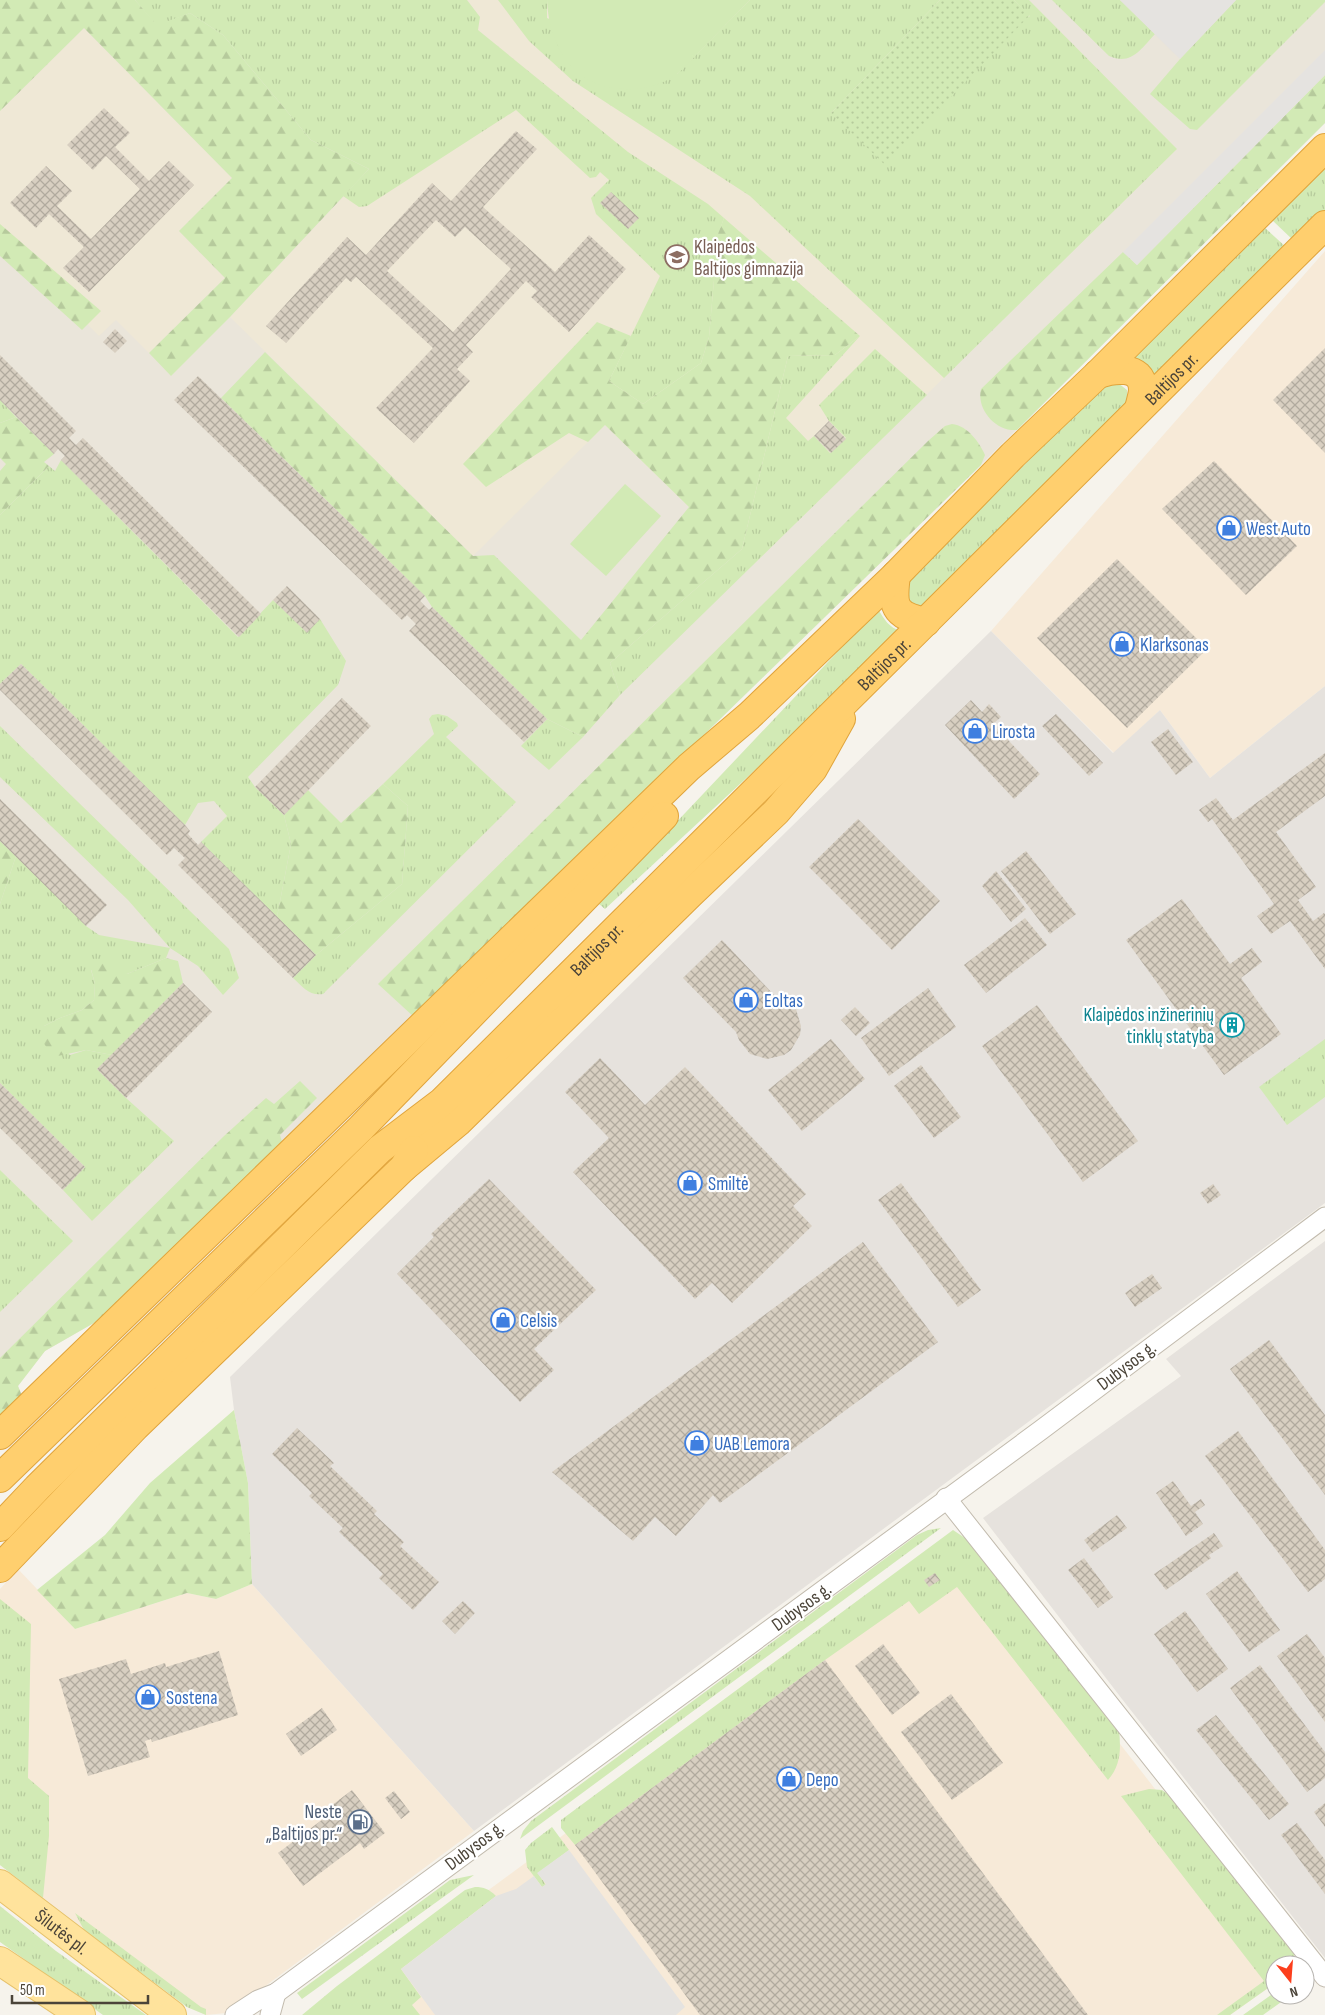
<svg xmlns="http://www.w3.org/2000/svg" width="1325" height="2015" font-family="'Sofia Sans Condensed',sans-serif">
<style>
.residential{fill:#eae5da}
.commercial{fill:#f7ead8}
.industrial{fill:#e6e2dd}
.education{fill:#efe8d6;fill-rule:evenodd}
.grass{fill:url(#grass-tufts)}
.forest{fill:url(#forest-firs)}
.park{fill:url(#park-dots)}
.pitch{fill:#d2eab5}
.parking{fill:#e5e3e0}
.building{fill:url(#building-cross-hatch);fill-rule:evenodd}
.lines{fill:none;stroke-linecap:round;stroke-linejoin:round}
.street-casing{stroke:#c2bbae;stroke-width:21}
.primary-casing{stroke:#e6c16a;stroke-width:30}
.highway-casing{stroke:#e0a43c;stroke-width:30}
.street{stroke:#fff;stroke-width:19}
.primary{stroke:#ffe39c;stroke-width:28}
.highway{stroke:#ffcf6e;stroke-width:28}
.labels{text-anchor:middle;stroke-width:4.5;stroke-linejoin:round;paint-order:stroke}
.education-label{font-size:19px;fill:#785e54;stroke:#fff;text-anchor:start}
.street-label{font-size:19px;fill:#4b4439;stroke:#fff}
.shop-label{font-size:19px;fill:#366cbe;stroke:#fff;text-anchor:start}
.culture-label{font-size:19px;fill:#0d838f;stroke:#fff;text-anchor:end}
.service-label{font-size:19px;fill:#4e5e75;stroke:#fff;text-anchor:end}
</style>
<defs>
<pattern id="grass-tufts" width="24" height="20" patternUnits="userSpaceOnUse" patternTransform="scale(1.25)"><rect width="24" height="20" fill="#d2eab5"/><path d="M3 7l-1-3M5 7V3M7 7l1-3M15 17l-1-3M17 17v-4M19 17l1-3" fill="none" stroke="#b6ca9c"/></pattern>
<pattern id="forest-firs" width="22" height="20" patternUnits="userSpaceOnUse" patternTransform="scale(1.25)"><rect width="22" height="20" fill="#d2eab5"/><path d="M5 1l3.5 6h-7zM16 11l3.5 6h-7z" fill="#b6ca9c"/></pattern>
<pattern id="park-dots" width="8" height="8" patternUnits="userSpaceOnUse" patternTransform="scale(1.25)"><rect width="8" height="8" fill="#d2eab5"/><path d="M2 2h.1M6 6h.1" fill="none" stroke="#b6ca9c" stroke-width="1.8" stroke-linecap="round"/></pattern>
<pattern id="building-cross-hatch" width="8" height="8" patternUnits="userSpaceOnUse" patternTransform="scale(1.25)"><rect width="8" height="8" fill="#d8cfc1"/><path d="M0 0l8 8M0 8l8-8" fill="none" stroke="#b1aa9e"/></pattern>
</defs>
<rect width="100%" height="100%" fill="#f6f3ec"/>
<polygon class="residential" points="0,0 1325,0 1325,123 981,465 414,1017 120,1308 45,1351 18,1386 22,1396 0,1423"/>
<g class="commercial">
<polygon points="1325,251 1325,686 1210,778 1160,710 1114,753 991,631"/>
<polygon points="962,1541 1282,1952 1275,1965 1275,1983 1230,2015 319,2015"/>
<polygon points="18,1569 75,1629 187,1593 216,1599 252,1584 474,1831 236,2008 226,2013 206,2015 187,2007 0,1865 0,1589"/>
</g>
<g class="industrial">
<polygon points="991,631 1113,753 1160,710 1210,778 1325,686 1325,1203 474,1831 252,1584 248,1483 234,1410 230,1377"/>
<polygon points="1325,1241 1325,1958 1122,1699 983,1518 1181,1376 1166,1359"/>
</g>
<g class="education">
<path d="M467 0H1029L1177 149 756 562 690 508 605 425 473 556 230 317 395 142 480 17ZM829 421 846 439 831 453 814 436Z"/>
<polygon points="84,28 232,178 179,231 225,278 149,353 116,320 99,336 0,236 0,111"/>
</g>
<g class="grass">
<polygon points="135,0 467,0 480,17 478,30 628,152 708,204 724,218 718,235 709,337 701,363 643,404 609,381 660,276 596,214 591,198 609,180 600,172 596,177 590,178 516,110 367,206 359,207 343,196 369,169 311,140 223,35 190,13 157,26"/>
<polygon points="498,0 547,0 547,18 677,74 750,0 940,0 831,113 1030,16 1014,0 1029,0 1177,149 944,378 750,196 573,81 529,41"/>
<path d="M1052 0H1120L1155 34C1141 49 1131 66 1109 56Z"/>
<polygon points="1236,0 1325,0 1325,2 1197,130 1190,129 1150,94 1180,59"/>
<polygon points="1325,167 1325,211 1294,241 1272,220"/>
<polygon points="1264,227 1287,248 1154,378 1131,360"/>
<polygon points="860,336 786,418 808,441 814,436 830,453 846,438 829,421 819,405 875,349 927,395 620,695 610,663 742,549 788,356 835,355"/>
<polygon points="1118,383 1127,390 1128,402 925,605 920,606 908,602 905,584 1104,385"/>
<polygon points="0,400 16,417 0,423"/>
<polygon points="61,460 238,637 273,600 307,632 320,619 346,661 338,685 248,777 255,787 284,815 291,844 277,917 201,842 227,816 214,801 198,803 185,825 21,664 0,684 0,515 49,466 55,471"/>
<path d="M878 609C884 619 889 628 901 631L794 734 605 909 599 904Z"/>
<path d="M438 714 447 716 457 723 458 726 446 737 516 802 323 994C309 996 303 987 293 978L316 955 402 884 408 806 383 784 434 734 429 719 432 715Z"/>
<polygon points="547,719 583,737 549,770 521,746"/>
<polygon points="0,726 229,949 239,978 223,995 198,966 170,948 166,958 127,974 91,970 95,984 94,1000 82,1010 60,1018 44,1026 70,1055 86,1050 112,1055 97,1069 126,1098 174,1141 92,1221 63,1190 85,1167 0,1083 0,904 16,856 86,926 99,935 170,948 128,900 0,777"/>
<polygon points="1325,1039 1325,1097 1287,1125 1259,1087"/>
<polygon points="0,1170 73,1241 0,1312"/>
<polygon points="941,1528 520,1839 523,1831 531,1821 917,1535 928,1530"/>
<path d="M953 1530 965 1538 1119 1730C1121 1749 1121 1765 1108 1780L957 1587 919 1614 909 1601 825 1660 575 1845 561 1828V1820Z"/>
<polygon points="0,1599 31,1624 28,1778 49,1796 49,1836 43,1898 0,1865"/>
<polygon points="1149,1789 1162,1790 1175,1799 1292,1949 1298,1965 1275,1965 1275,1983 1230,2015 1217,2015 1264,1981 1121,1796"/>
<polygon points="552,1827 569,1850 538,1873 546,1885 542,1887 527,1867 525,1850 531,1843"/>
<polygon points="474,1875 302,1999 297,1993 450,1880"/>
<path d="M475 1887C484 1887 489 1889 496 1896L401 1969 421 1997 412 2005 420 2015H302L337 1986 465 1890Z"/>
<polygon points="0,1906 56,1951 146,2015 103,2015 0,1942"/>
<polygon points="75,1913 201,2007 206,2009 206,2015 187,2007 84,1930"/>
<polygon points="1275,1992 1275,1995 1291,1995 1263,2015 1243,2015"/>
</g>
<g class="forest">
<polygon points="0,0 135,0 157,25 190,13 223,35 311,140 369,169 230,317 171,376 149,353 225,278 179,231 232,178 84,28 0,111"/>
<path d="M1325 75V123L1017 430C996 432 976 409 981 389L1123 252 1137 265Z"/>
<polygon points="724,218 860,336 835,355 788,356 742,549 610,663 620,695 583,737 547,719 432,607 425,596 221,398 265,352 473,556 494,555 581,640 689,507 605,425 588,442 569,433 486,487 463,464 597,322 631,336 609,381 643,404 701,363 709,337 718,234"/>
<polygon points="0,224 101,311 82,330 0,256"/>
<polygon points="16,417 54,454 44,462 49,466 0,515 0,471 6,464 0,458 0,423"/>
<path d="M952 424C968 426 979 442 985 455L981 465 414 1017 378 984 928 441 945 426Z"/>
<polygon points="383,784 408,806 402,884 316,955 277,917 291,844 284,815 308,790 341,823"/>
<polygon points="0,841 16,856 0,904"/>
<polygon points="166,958 178,961 183,983 112,1055 86,1050 53,1057 43,1042 44,1026 60,1018 82,1010 94,1000 95,984 91,969 106,961 127,974"/>
<polygon points="300,1081 317,1098 280,1135 282,1142 278,1149 120,1308 45,1351 18,1386 22,1396 0,1423 0,1358 224,1136 266,1098 274,1104"/>
<polygon points="234,1410 248,1483 252,1584 216,1599 187,1593 75,1629 37,1590 105,1535 150,1483"/>
</g>
<polygon class="park" points="940,0 1014,0 1030,15 885,165 831,113"/>
<g class="pitch">
<path d="M547 0H750C733 17 716 35 699 52 692 59 685 68 677 74 651 94 603 95 577 72 557 54 548 26 547 0Z"/>
<polygon points="625,484 661,516 606,576 570,544"/>
</g>
<g class="parking">
<polygon points="1120,0 1236,0 1180,59"/>
<polygon points="1325,50 1325,75 1137,265 1123,252"/>
<polygon points="569,1850 685,2007 676,2015 435,2015 401,1969 496,1896 516,1889 534,1876 542,1887 546,1884 537,1873"/>
</g>
<g class="building">
<polygon points="104,108 130,133 115,147 149,181 169,161 194,185 89,292 63,268 84,247 49,214 36,228 10,203 46,166 72,191 57,206 91,239 140,189 106,156 93,170 67,145"/>
<path d="M516 131 537 149 483 207 555 272 589 235 626 269 569 332 531 297 537 291 526 281 466 345 473 352 457 369 470 381 414 443 376 408 433 348 356 277 351 282 346 278 286 343 266 326 347 237 366 255 432 183 451 201ZM436 220 455 237 465 227 511 269 453 332 387 271Z"/>
<polygon points="611,192 639,218 628,229 600,203"/>
<polygon points="115,329 127,341 115,353 103,342"/>
<polygon points="1325,348 1325,453 1273,400"/>
<polygon points="0,355 76,431 69,438 76,445 83,438 261,614 239,637 61,460 65,456 58,449 54,454 0,400"/>
<polygon points="198,376 425,596 420,601 429,610 432,607 547,719 524,742 409,631 416,624 407,615 402,620 174,400"/>
<polygon points="829,421 846,439 831,453 814,436"/>
<polygon points="1214,461 1297,546 1246,595 1162,509"/>
<polygon points="1117,559 1207,649 1127,728 1037,638"/>
<polygon points="287,586 320,619 307,633 273,600"/>
<polygon points="21,664 185,825 190,831 188,834 198,845 201,842 316,955 293,978 178,865 185,858 174,848 167,855 0,690 0,684"/>
<polygon points="342,698 371,726 284,815 255,787"/>
<polygon points="971,700 982,712 989,704 1001,717 993,724 1040,774 1014,799 945,725"/>
<polygon points="1056,714 1103,763 1089,776 1042,726"/>
<polygon points="1168,729 1193,762 1176,775 1151,742"/>
<polygon points="1325,753 1325,796 1276,832 1316,887 1298,900 1313,921 1324,913 1325,914 1325,969 1290,921 1271,934 1257,916 1274,904 1212,819 1208,822 1199,810 1216,798 1233,820"/>
<polygon points="0,799 107,905 86,926 0,841"/>
<polygon points="858,819 940,901 892,950 809,867"/>
<polygon points="1026,851 1076,914 1050,934 1001,871"/>
<polygon points="996,871 1026,909 1011,922 982,886"/>
<polygon points="1182,899 1230,964 1252,948 1262,962 1241,978 1281,1034 1224,1075 1126,940"/>
<polygon points="1025,918 1047,945 986,993 964,965"/>
<polygon points="722,940 774,995 790,1002 796,1009 801,1026 800,1035 791,1050 784,1055 767,1059 750,1054 739,1040 736,1032 683,978"/>
<polygon points="183,983 212,1012 126,1098 97,1069"/>
<polygon points="928,988 956,1027 889,1076 861,1038"/>
<polygon points="1037,1005 1138,1141 1083,1182 982,1046"/>
<polygon points="855,1007 870,1023 856,1036 841,1020"/>
<polygon points="831,1039 865,1079 802,1131 768,1090"/>
<polygon points="600,1058 645,1105 685,1067 806,1194 793,1206 812,1226 732,1303 712,1283 695,1299 573,1172 609,1138 565,1092"/>
<polygon points="921,1065 961,1117 934,1138 894,1086"/>
<polygon points="0,1083 85,1167 63,1190 0,1128"/>
<polygon points="489,1179 596,1290 534,1349 554,1370 520,1402 397,1274 434,1237 431,1234"/>
<polygon points="901,1183 981,1290 958,1307 878,1200"/>
<polygon points="1213,1184 1221,1195 1208,1204 1200,1193"/>
<polygon points="863,1242 938,1342 720,1503 713,1495 676,1536 655,1517 633,1541 552,1472"/>
<polygon points="1152,1274 1162,1288 1135,1307 1125,1293"/>
<polygon points="1269,1340 1325,1415 1325,1495 1230,1369"/>
<polygon points="297,1428 334,1463 330,1466 377,1511 374,1514 404,1542 400,1546 439,1582 413,1610 379,1578 383,1574 339,1532 343,1528 309,1496 312,1493 272,1454"/>
<polygon points="1238,1431 1325,1550 1325,1579 1308,1592 1205,1456"/>
<polygon points="1173,1481 1191,1506 1201,1499 1205,1505 1195,1512 1203,1524 1186,1536 1156,1493"/>
<polygon points="1117,1515 1127,1528 1093,1552 1084,1540"/>
<polygon points="1214,1533 1223,1546 1209,1555 1211,1558 1166,1590 1154,1574"/>
<polygon points="1084,1558 1113,1597 1098,1608 1068,1570"/>
<polygon points="1237,1571 1280,1630 1249,1652 1206,1594"/>
<polygon points="935,1573 940,1580 929,1587 924,1580"/>
<polygon points="463,1601 475,1613 455,1634 442,1621"/>
<polygon points="1185,1611 1228,1669 1197,1692 1154,1634"/>
<polygon points="1307,1634 1325,1658 1325,1722 1277,1656"/>
<polygon points="883,1644 920,1693 892,1715 855,1666"/>
<polygon points="219,1651 238,1715 152,1742 151,1739 145,1741 150,1757 88,1776 59,1679 126,1659 131,1674 165,1663 166,1667"/>
<polygon points="825,1660 1088,2015 700,2015 575,1845"/>
<polygon points="1260,1665 1325,1752 1325,1778 1307,1792 1230,1688"/>
<polygon points="951,1694 1003,1763 952,1800 901,1732"/>
<polygon points="322,1708 337,1730 301,1756 286,1734"/>
<polygon points="1216,1715 1289,1804 1269,1820 1196,1730"/>
<polygon points="352,1790 385,1833 364,1849 360,1843 303,1886 278,1853 335,1810 331,1806"/>
<polygon points="394,1791 410,1812 401,1819 385,1798"/>
<polygon points="1325,1803 1325,1827 1314,1812"/>
<polygon points="1297,1823 1325,1860 1325,1894 1281,1835"/>
</g>
<g class="lines">
<g class="street-casing">
<g id="street">
<polyline points="946,1498 1325,1977"/>
<polyline points="235,2015 258,2000 276,1993 1041,1430 1325,1217"/>
<polyline points="270,2015 276,1993"/>
</g>
</g>
<g class="primary-casing">
<g id="primary">
<path id="s1" d="M0 1884 172 2015"/>
<polyline points="0,1961 81,2015"/>
</g>
</g>
<g class="highway-casing">
<g id="highway">
<path d="M1098 374C1113 369 1142 364 1143 389 1143 396 1140 403 1139 409"/>
<path d="M896 575C892 606 893 615 926 622"/>
<polyline points="404,1167 458,1122 690,894 776,812 813,769 841,719"/>
<polyline points="0,1435 689,767 749,716 896,575 1013,455 1098,374 1325,148"/>
<polyline points="0,1478 361,1128 664,816"/>
<path id="s2" d="M0 1527 37 1488 380 1149 442 1102 1325 225"/>
<polyline points="0,1568 135,1427 404,1167 414,1150"/>
</g>
</g>
<use href="#street" class="street"/>
<use href="#primary" class="primary"/>
<use href="#highway" class="highway"/>
</g>
<defs>
<g id="school-ring" transform="scale(1.25)"><circle r="9.5" fill="#fff" stroke="#8d6e63" stroke-width="1.5"/><path d="M0-5L7-2L0 1L-7-2ZM-4 1L0 2.5L4 1V4Q0 6-4 4Z" fill="#8d6e63"/></g>
<g id="shop-ring" transform="scale(1.25)"><circle r="9.5" fill="#fff" stroke="#3f7fe0" stroke-width="1.5"/><path d="M-5-2.5h2.3a2.7 3.5 0 0 1 5.4 0H5L5.5 6h-11ZM-1.5-2.5h3a1.5 2.3 0 0 0-3 0Z" fill="#3f7fe0"/></g>
<g id="building-ring" transform="scale(1.25)"><circle r="9.5" fill="#fff" stroke="#0f9aa8" stroke-width="1.5"/><path d="M-4-6H4V6H1V3H-1V6H-4ZM-2.5-4.3h1.7v1.8h-1.7ZM.8-4.3h1.7v1.8H.8ZM-2.5-1h1.7V.8h-1.7ZM.8-1h1.7V.8H.8Z" fill="#0f9aa8"/></g>
<g id="fuel-ring" transform="scale(1.25)"><circle r="9.5" fill="#fff" stroke="#5c6f8a" stroke-width="1.5"/><path d="M-5.5-6h7V0h2V4h1.3V-2.5L3-4.5l.8-.8L6-3V5H2.5V1h-1V6h-7ZM-4.2-4.7v3.2H.2V-4.7Z" fill="#5c6f8a"/></g>
</defs>
<g fill-rule="evenodd">
<use href="#school-ring" x="677" y="257"/>
<use href="#shop-ring" x="1229" y="528"/>
<use href="#shop-ring" x="1122" y="644"/>
<use href="#shop-ring" x="975" y="731"/>
<use href="#shop-ring" x="746" y="1000"/>
<use href="#building-ring" x="1232" y="1025"/>
<use href="#shop-ring" x="690" y="1183"/>
<use href="#shop-ring" x="503" y="1320"/>
<use href="#shop-ring" x="697" y="1443"/>
<use href="#shop-ring" x="148" y="1697"/>
<use href="#shop-ring" x="789" y="1779"/>
<use href="#fuel-ring" x="360" y="1822"/>
</g>
<g class="labels">
<g class="education-label">
<text x="694" y="253">Klaipėdos<tspan x="694" dy="22">Baltijos gimnazija</tspan></text>
</g>
<g class="street-label">
<text dy="7" stroke="none"><textPath href="#s2" startOffset="1641">Baltijos pr.</textPath></text>
<text dy="7" stroke="none"><textPath href="#s2" startOffset="1236">Baltijos pr.</textPath></text>
<text dy="7" stroke="none"><textPath href="#s2" startOffset="831">Baltijos pr.</textPath></text>
<text transform="translate(1126 1365) rotate(-37)" y="7">Dubysos g.</text>
<text transform="translate(801 1606) rotate(-36)" y="7">Dubysos g.</text>
<text transform="translate(474 1845) rotate(-37)" y="7">Dubysos g.</text>
<text dy="7" stroke="none"><textPath href="#s1" startOffset="78">Šilutės pl.</textPath></text>
</g>
<g class="shop-label">
<text x="1246" y="535">West Auto</text>
<text x="1140" y="651">Klarksonas</text>
<text x="992" y="738">Lirosta</text>
<text x="764" y="1007">Eoltas</text>
<text x="708" y="1190">Smiltė</text>
<text x="520" y="1327">Celsis</text>
<text x="714" y="1450">UAB Lemora</text>
<text x="166" y="1704">Sostena</text>
<text x="806" y="1786">Depo</text>
</g>
<g class="culture-label">
<text x="1214" y="1021">Klaipėdos inžinerinių<tspan x="1214" dy="22">tinklų statyba</tspan></text>
</g>
<g class="service-label">
<text x="342" y="1818">Neste<tspan x="342" dy="22">„Baltijos pr.“</tspan></text>
</g>
</g>
<g transform="translate(1290 1980) rotate(163)"><circle r="24" fill="#ffffff" stroke="#b7b4b0"/>
<path d="M0-4L9 19L0 12L-9 19Z" fill="#fc3f1d"/>
<text y="-8" font-size="14" font-weight="bold" text-anchor="middle" fill="#4b4439">N</text>
</g>
<path d="M12 1995v8h136v-8" fill="none" stroke="#4b4439" stroke-width="2.5"/>
<text x="20" y="1995" font-size="15" fill="#4b4439" stroke="#ffffff" stroke-width="4" paint-order="stroke">50 m</text>
</svg>
